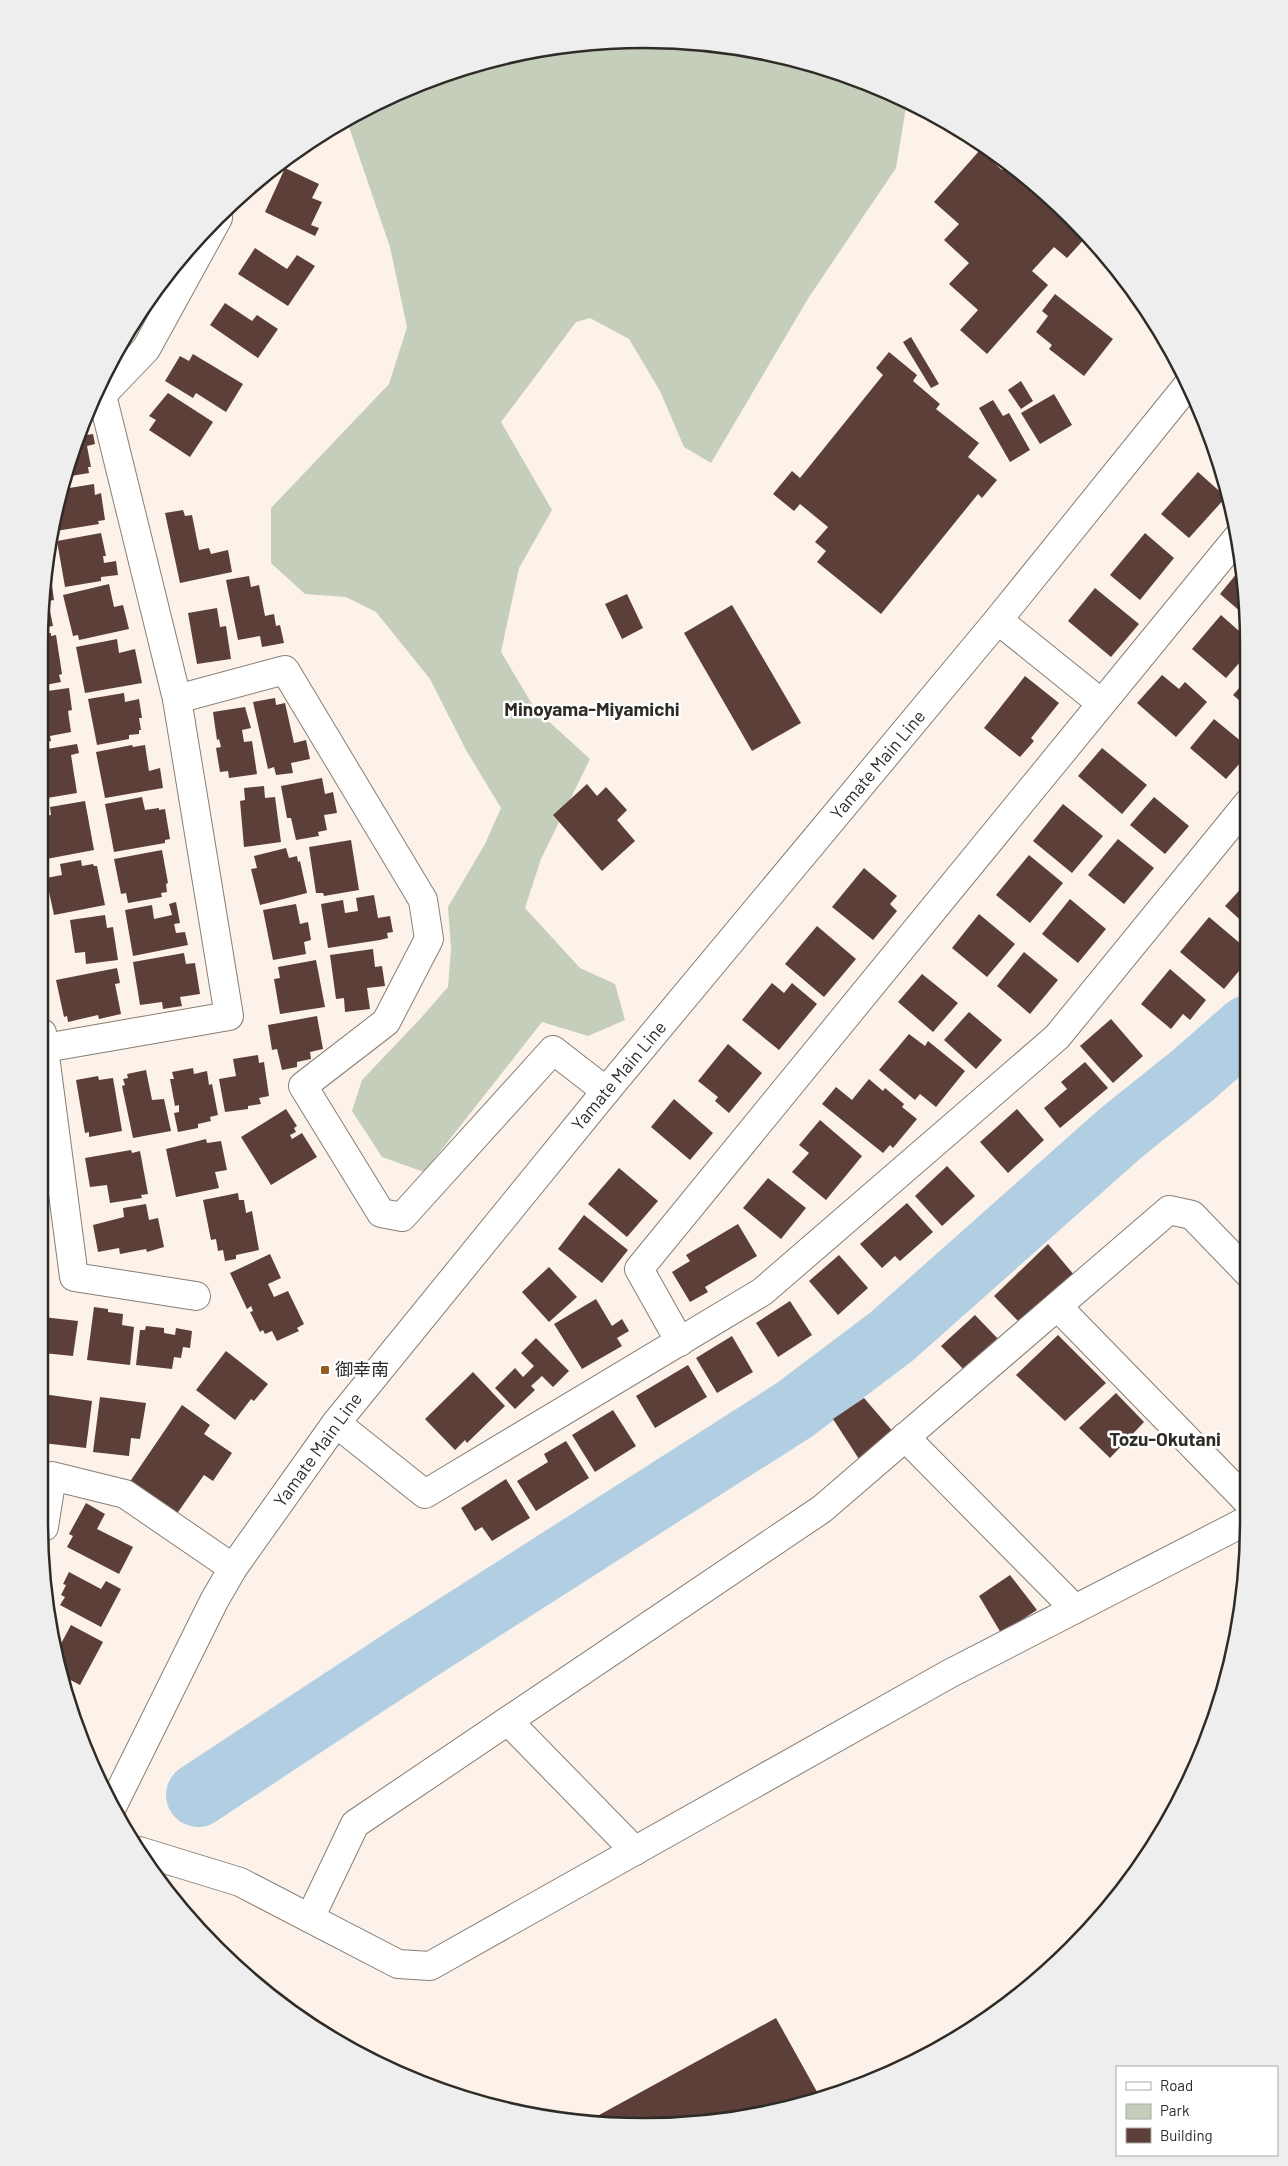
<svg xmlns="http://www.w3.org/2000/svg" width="1288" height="2166" font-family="Barlow,'Noto Sans JP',sans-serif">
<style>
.green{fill:#c5ceba}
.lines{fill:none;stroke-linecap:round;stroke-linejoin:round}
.river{stroke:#b1cee2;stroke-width:64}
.building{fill:#5c3f39}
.minor-casing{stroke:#877e75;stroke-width:30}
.major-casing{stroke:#877e75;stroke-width:30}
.minor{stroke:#fff;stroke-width:28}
.major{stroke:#fff;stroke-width:28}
.poi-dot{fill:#9a5b22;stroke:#fff;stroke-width:2}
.labels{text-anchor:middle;stroke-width:5;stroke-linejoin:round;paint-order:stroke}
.street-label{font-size:18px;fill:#2f2b27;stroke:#fff}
.poi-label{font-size:18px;fill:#2f2b27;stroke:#fff;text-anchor:start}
.neighbourhood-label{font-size:19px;font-weight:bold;fill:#2f2b27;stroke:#fff}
.rim{fill:none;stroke:#2f2b27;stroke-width:2.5}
</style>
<rect width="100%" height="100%" fill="#fcf2e9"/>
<polygon class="green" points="644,39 762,50 876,85 907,101 896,168 809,297 711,463 684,447 660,391 629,339 590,318 576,322 501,422 552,510 519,568 501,652 535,709 590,759 541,859 525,908 580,968 615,984 625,1020 588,1036 542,1022 424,1172 382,1157 352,1111 362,1080 420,1019 448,987 451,949 448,907 485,844 501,808 466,750 430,679 376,612 346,597 305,594 271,563 271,508 389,384 407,327 390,247 349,127 344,121 413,85 526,50"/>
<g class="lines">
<polyline class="river" points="198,1795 415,1652 794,1410 891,1337 1122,1132 1192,1076 1248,1027"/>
</g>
<g class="building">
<polygon points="980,150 1002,170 1007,164 1088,235 1067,258 1054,247 1032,271 1048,285 987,354 960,330 978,310 949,284 969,263 944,240 959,224 934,202"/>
<polygon points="285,168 319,184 312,198 322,202 311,225 319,228 315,236 265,212"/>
<polygon points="255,248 287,269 297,255 315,266 288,306 238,274"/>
<polygon points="1055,294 1113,339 1084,376 1049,349 1052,345 1036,332 1048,316 1042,311"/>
<polygon points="225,303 252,321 257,315 278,329 258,358 210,325"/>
<polygon points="911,337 939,384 931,388 903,342"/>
<polygon points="889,352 917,375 913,381 940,404 936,409 979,443 968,457 997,480 982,498 978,494 881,614 817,562 826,551 815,542 828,527 800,504 794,511 773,494 792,471 800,478 883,375 876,368"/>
<polygon points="193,354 243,384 226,412 196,393 193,398 165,381 180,356 189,361"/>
<polygon points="1021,381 1033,401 1021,409 1008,390"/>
<polygon points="168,393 213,422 190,457 149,430 156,420 149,416"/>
<polygon points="1054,394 1072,425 1040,444 1021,413"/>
<polygon points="993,400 1003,416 1009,413 1030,450 1010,462 979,408"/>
<polygon points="79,433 80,436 93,434 95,444 87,446 91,467 88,467 89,473 65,477 71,449"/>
<polygon points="1213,449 1213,451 1220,467 1208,455"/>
<polygon points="1198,472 1226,497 1189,538 1161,514"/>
<polygon points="94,484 95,495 101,493 105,520 98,521 99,524 56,531 63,489"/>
<polygon points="183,510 185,516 192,515 199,550 209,548 211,554 228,550 232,572 180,583 165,513"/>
<polygon points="101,533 106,556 103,556 104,563 116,561 118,575 101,577 101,581 65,587 57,541"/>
<polygon points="1145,533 1174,558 1140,600 1110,575"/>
<polygon points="1242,567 1248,604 1248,618 1220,594"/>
<polygon points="249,576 251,587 259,585 265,616 274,614 276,626 280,625 284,643 262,647 260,636 238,640 226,580"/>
<polygon points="109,584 114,607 123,605 129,629 79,640 78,635 73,636 63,595"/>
<polygon points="52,585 54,600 48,601 53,626 40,628 40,604 44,587"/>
<polygon points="1095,588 1139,624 1111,657 1068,621"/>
<polygon points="627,594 643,628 622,639 605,604"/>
<polygon points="732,605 801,723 752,751 684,633"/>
<polygon points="217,608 220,627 226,626 231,659 197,664 188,613"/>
<polygon points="1221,615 1248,639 1248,653 1226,678 1192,649"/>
<polygon points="51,633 51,636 56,635 62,674 59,675 61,682 40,686 40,635"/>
<polygon points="117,639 119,653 135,649 142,683 85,693 76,647"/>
<polygon points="1162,675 1179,689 1185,682 1207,702 1176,737 1137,703"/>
<polygon points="1025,676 1059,703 1031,738 1034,741 1020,757 984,728"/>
<polygon points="1248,678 1248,708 1233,695"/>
<polygon points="69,688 72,710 68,711 71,732 50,736 51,741 41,743 40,692"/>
<polygon points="124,693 125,702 139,699 142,718 139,718 141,730 139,730 139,734 129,735 129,739 97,745 88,699"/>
<polygon points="275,698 276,705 285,703 294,743 306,740 310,759 291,763 293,773 276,775 274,767 268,769 253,702"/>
<polygon points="245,707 251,728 242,730 244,742 252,741 257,774 229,778 228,771 220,772 216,748 221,747 219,739 217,740 213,712"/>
<polygon points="1214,719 1248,747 1248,754 1226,779 1190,748"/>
<polygon points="77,744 79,753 71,755 77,793 41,799 41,750"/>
<polygon points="132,745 133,747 145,745 149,771 160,768 163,788 105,798 96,752"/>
<polygon points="1102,748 1147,785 1122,814 1078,776"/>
<polygon points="322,778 325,794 333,792 337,813 324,815 327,830 318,832 319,836 296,840 291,818 287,818 281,786"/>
<polygon points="587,784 597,796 606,787 627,810 617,820 635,841 602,871 553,815"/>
<polygon points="264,786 265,798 275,797 281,842 244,847 240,801 245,800 244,788"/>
<polygon points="142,797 145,810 159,808 159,810 165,809 170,839 165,840 165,843 114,852 105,804"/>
<polygon points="1154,797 1189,826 1165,854 1130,825"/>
<polygon points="85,801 94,850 41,860 41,817 51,815 50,807"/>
<polygon points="1063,804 1103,836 1072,873 1033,841"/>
<polygon points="1118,839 1154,868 1124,904 1088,875"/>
<polygon points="351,840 359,890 324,896 323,893 316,893 309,847"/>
<polygon points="286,848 289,858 297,856 298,862 300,861 307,893 260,905 251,869 257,868 254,856"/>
<polygon points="162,850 168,883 166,884 167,892 161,893 162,897 128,903 126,893 121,894 114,859"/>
<polygon points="1029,855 1063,883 1030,923 996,895"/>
<polygon points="81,860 82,866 93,864 94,866 97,866 105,905 54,915 46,878 62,875 60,864"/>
<polygon points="864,868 897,896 890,904 897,911 873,940 832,907"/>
<polygon points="1248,881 1248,927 1225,906"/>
<polygon points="374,895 378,918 390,916 393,932 387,933 388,938 380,940 328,948 321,904 343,900 345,913 358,911 356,898"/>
<polygon points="1070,899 1106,929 1078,963 1042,934"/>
<polygon points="176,902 180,923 174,924 176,933 185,932 188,945 133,956 125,910 152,905 154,919 172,915 169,904"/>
<polygon points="296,904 300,924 308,922 311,940 304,942 306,954 273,960 263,910"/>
<polygon points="979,914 1015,944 987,977 952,948"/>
<polygon points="105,915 107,928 113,927 118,960 86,964 85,952 75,953 70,920"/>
<polygon points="1209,917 1248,950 1248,960 1224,989 1180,952"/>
<polygon points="817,926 856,959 824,997 785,964"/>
<polygon points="373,949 375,967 382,966 385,986 367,988 370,1009 345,1012 344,998 336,999 330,955"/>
<polygon points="1024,952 1058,980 1030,1014 997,986"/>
<polygon points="184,953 186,964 195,963 200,994 180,997 182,1006 163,1009 162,1002 140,1005 133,962"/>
<polygon points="316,960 325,1007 280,1014 274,979 280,978 278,967"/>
<polygon points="117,968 120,983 115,984 121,1014 99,1019 98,1015 68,1022 67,1016 64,1017 56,980"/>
<polygon points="1170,969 1206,1000 1190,1020 1183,1014 1171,1029 1141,1004"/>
<polygon points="922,974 958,1003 933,1032 898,1002"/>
<polygon points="772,983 784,993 792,983 817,1004 779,1050 742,1020"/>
<polygon points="969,1012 1002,1040 976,1069 944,1040"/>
<polygon points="317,1016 323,1049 310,1052 311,1059 297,1062 297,1067 282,1070 277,1049 272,1050 268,1025"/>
<polygon points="1111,1019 1143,1056 1113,1083 1080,1046"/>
<polygon points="909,1034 925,1046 928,1041 965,1071 936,1107 920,1094 915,1100 879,1070"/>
<polygon points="728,1044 762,1073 729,1113 715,1101 718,1097 698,1081"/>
<polygon points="258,1055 259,1063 264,1062 269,1096 259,1098 261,1104 248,1106 248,1109 225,1112 219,1079 236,1076 233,1059"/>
<polygon points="1085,1062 1108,1088 1060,1128 1044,1108 1067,1089 1061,1082"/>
<polygon points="193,1068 194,1074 207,1071 209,1085 212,1084 218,1115 210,1117 211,1121 198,1124 198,1128 178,1132 174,1113 179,1112 179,1105 175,1106 170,1079 174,1079 172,1072"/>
<polygon points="146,1070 152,1100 164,1099 171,1131 133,1138 122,1086 125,1085 123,1079 128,1078 127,1074"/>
<polygon points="98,1076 99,1080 113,1078 122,1131 89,1137 89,1132 85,1133 76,1080"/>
<polygon points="869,1079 883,1091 885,1088 904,1104 902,1107 917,1119 893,1148 890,1145 883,1153 822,1104 836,1087 852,1100"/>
<polygon points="674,1099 713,1133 690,1160 651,1127"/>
<polygon points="286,1109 297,1126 294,1128 296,1132 290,1135 292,1139 302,1133 317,1157 271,1185 241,1137"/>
<polygon points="1017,1109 1044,1140 1008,1173 980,1142"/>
<polygon points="820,1120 862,1156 826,1200 792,1172 809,1153 799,1145"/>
<polygon points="206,1139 207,1143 221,1141 227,1170 215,1172 219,1188 176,1197 166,1149"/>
<polygon points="131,1150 132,1153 140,1151 148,1194 141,1195 142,1198 110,1203 107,1185 90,1187 85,1158"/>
<polygon points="947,1166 975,1196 942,1226 915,1196"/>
<polygon points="619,1168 658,1201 627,1237 588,1204"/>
<polygon points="768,1178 806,1208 781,1239 743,1208"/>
<polygon points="238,1193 239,1200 244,1200 246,1213 252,1211 259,1250 236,1255 236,1259 225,1261 223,1250 218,1251 216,1239 211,1240 203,1200"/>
<polygon points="907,1203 933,1232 900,1261 895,1256 882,1268 860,1244"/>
<polygon points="146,1204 149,1220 158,1218 164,1247 147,1252 146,1249 120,1254 119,1248 98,1252 93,1225 124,1217 123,1208"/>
<polygon points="584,1215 628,1250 602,1283 558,1249"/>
<polygon points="738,1224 757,1256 705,1287 708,1292 690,1302 672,1272 690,1261 686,1255"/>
<polygon points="45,1238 46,1258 43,1258 43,1239"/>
<polygon points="1048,1244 1075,1276 1021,1324 994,1296"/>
<polygon points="270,1254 281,1278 268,1284 274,1297 288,1291 304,1324 297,1328 299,1331 277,1341 272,1331 265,1334 263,1330 260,1332 250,1312 253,1311 251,1306 247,1309 230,1273"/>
<polygon points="839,1255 868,1288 838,1315 809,1281"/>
<polygon points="549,1267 577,1297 549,1322 522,1292"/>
<polygon points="596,1299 612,1326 622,1319 629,1331 617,1338 622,1346 582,1369 554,1324"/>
<polygon points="790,1301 812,1335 778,1357 756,1323"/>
<polygon points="94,1307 108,1309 108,1312 123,1314 122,1325 134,1327 130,1365 87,1360"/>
<polygon points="975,1315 1002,1343 967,1373 941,1346"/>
<polygon points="43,1317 78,1321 73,1356 43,1353"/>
<polygon points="146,1326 164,1328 164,1333 175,1335 176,1328 192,1331 190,1348 183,1347 181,1358 174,1357 172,1369 136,1365 140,1330 145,1330"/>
<polygon points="1058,1335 1106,1383 1065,1421 1016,1375"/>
<polygon points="732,1336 753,1372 717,1393 696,1358"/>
<polygon points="536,1338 569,1371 553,1387 542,1376 531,1386 535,1390 515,1409 495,1388 515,1368 523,1377 534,1366 521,1353"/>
<polygon points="226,1351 268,1384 254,1401 251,1399 235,1420 196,1390"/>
<polygon points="688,1365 707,1397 655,1428 636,1396"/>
<polygon points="473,1372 505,1406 467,1443 465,1440 455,1450 425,1419"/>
<polygon points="1116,1393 1144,1422 1110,1458 1079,1428"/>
<polygon points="43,1394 92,1401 86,1448 43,1443"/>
<polygon points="100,1397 146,1403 140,1439 131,1438 129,1456 93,1452"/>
<polygon points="864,1398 895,1434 859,1459 833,1419"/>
<polygon points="182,1405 210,1425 204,1434 232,1453 213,1481 204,1475 176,1515 129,1483"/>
<polygon points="613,1410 636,1446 595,1472 572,1435"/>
<polygon points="566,1441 589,1478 536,1511 517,1481 548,1462 544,1454"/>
<polygon points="506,1479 530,1518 492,1541 482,1527 475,1531 461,1508"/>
<polygon points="86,1503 105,1514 97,1529 133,1547 119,1574 67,1547 73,1536 69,1534"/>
<polygon points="69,1572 101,1589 106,1581 121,1589 101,1627 60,1605 65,1597 61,1595 66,1585 63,1584"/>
<polygon points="1010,1575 1037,1610 1001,1633 979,1596"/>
<polygon points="71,1625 103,1642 80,1685 61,1675 56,1653"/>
<polygon points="66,1697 76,1703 70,1713"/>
<polygon points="776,2018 821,2099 723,2122 644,2127 592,2124 590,2120"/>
</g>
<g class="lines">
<g class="minor-casing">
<g id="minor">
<polyline points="97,396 102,395 146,349 218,218 217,215"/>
<polyline points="998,620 1101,703"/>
<polyline points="177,699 285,670 423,900 429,939 386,1022 303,1086 381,1213 402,1217 553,1050 606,1091"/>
<polyline points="42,1033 74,1277 196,1296"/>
<polyline points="45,1048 229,1016 177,699 102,395"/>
<polyline points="1058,1307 1248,1502"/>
<polyline points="680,1342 639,1269 1237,538"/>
<polyline points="336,1423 425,1494 762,1292 1057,1037 1248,803"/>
<polyline points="905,1437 1075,1609"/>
<polyline points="44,1527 52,1476 125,1494 233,1568"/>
<polyline points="508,1721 635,1851"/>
<polyline points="139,1851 240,1882 398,1964 430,1966 949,1674 1248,1520"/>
<polyline points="310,1918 355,1824 822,1509 1169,1210 1192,1215 1248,1273"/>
</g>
</g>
<g class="major-casing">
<polyline id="major" points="112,1807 214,1601 233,1568 336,1423 606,1091 998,620 1187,386"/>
</g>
<use href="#minor" class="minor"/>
<use href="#major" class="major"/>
</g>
<rect class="poi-dot" x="320" y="1365" width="10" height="10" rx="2.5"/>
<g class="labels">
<g class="street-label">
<text transform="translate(878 765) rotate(-50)" y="6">Yamate Main Line</text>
<text transform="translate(619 1076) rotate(-50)" y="6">Yamate Main Line</text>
<text transform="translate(318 1450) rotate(-54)" y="6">Yamate Main Line</text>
</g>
<g class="poi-label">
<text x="335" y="1376">御幸南</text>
</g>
<g class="neighbourhood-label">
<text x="592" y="716">Minoyama-Miyamichi</text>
<text x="1165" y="1446">Tozu-Okutani</text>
</g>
</g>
<path d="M0 0H1288V2166H0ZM644 48H644A596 596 0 0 1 1240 644V1522A596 596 0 0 1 644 2118H644A596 596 0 0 1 48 1522V644A596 596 0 0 1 644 48Z" fill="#eee" fill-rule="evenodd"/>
<path class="rim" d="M644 48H644A596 596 0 0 1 1240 644V1522A596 596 0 0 1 644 2118H644A596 596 0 0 1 48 1522V644A596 596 0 0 1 644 48Z"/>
<rect x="1116" y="2066" width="162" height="90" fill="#ffffff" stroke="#acaaa9"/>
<rect x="1126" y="2082" width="25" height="8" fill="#ffffff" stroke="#acaaa9"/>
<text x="1160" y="2091" font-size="15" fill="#2f2b27">Road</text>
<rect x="1126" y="2104" width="25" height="15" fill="#c5ceba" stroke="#acaaa9"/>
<text x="1160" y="2116" font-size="15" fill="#2f2b27">Park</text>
<rect x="1126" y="2128" width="25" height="15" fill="#5c3f39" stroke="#acaaa9"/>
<text x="1160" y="2141" font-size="15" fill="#2f2b27">Building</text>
</svg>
